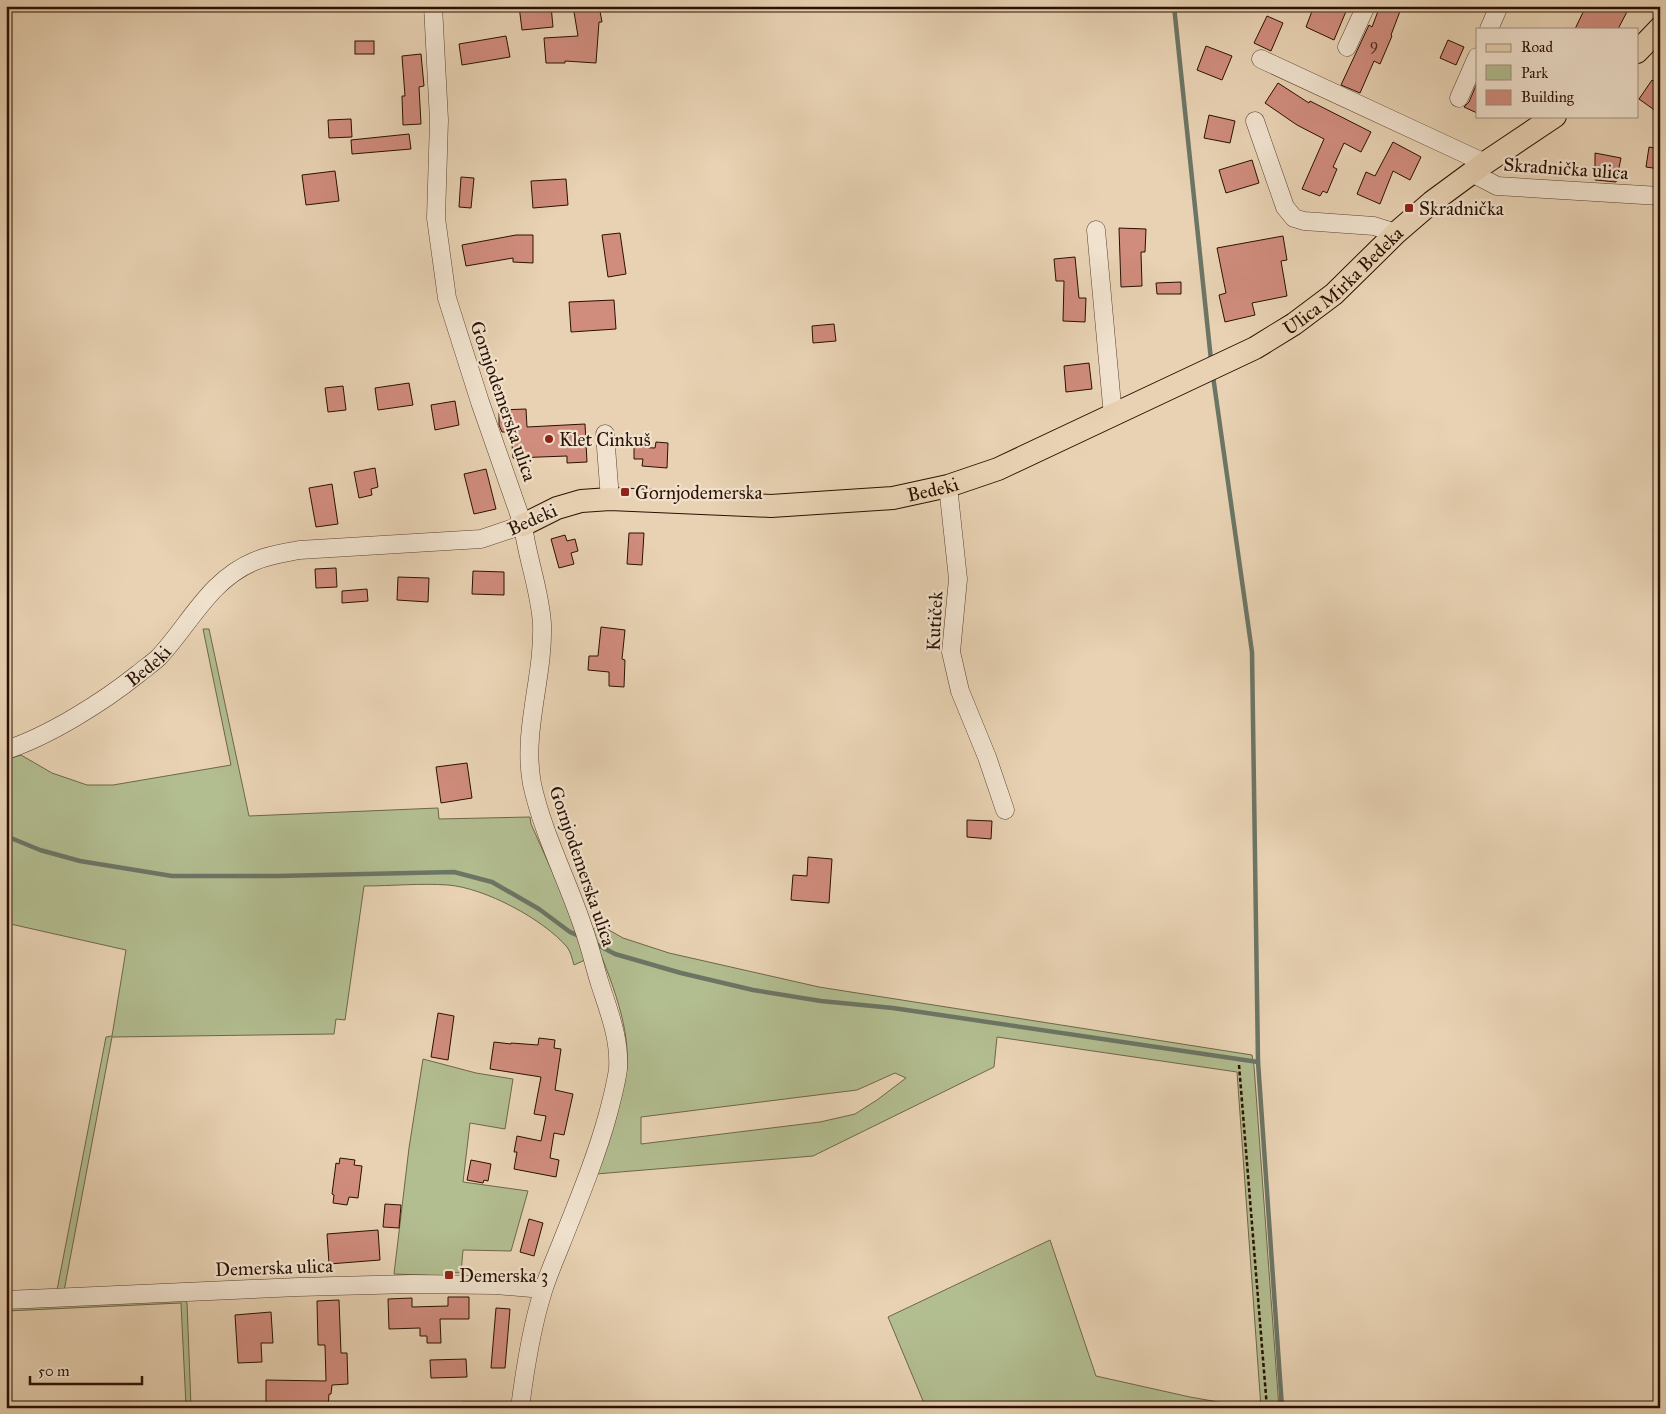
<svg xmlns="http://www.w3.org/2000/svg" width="1666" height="1414" font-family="'IM FELL Great Primer',serif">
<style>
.green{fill:#b2bd90;stroke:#6e6648;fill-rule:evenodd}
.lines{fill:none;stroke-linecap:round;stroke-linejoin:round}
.stream{stroke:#6c7565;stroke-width:4.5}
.building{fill:#d08c7d;stroke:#2a1000}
.minor-casing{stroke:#5a402d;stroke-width:19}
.major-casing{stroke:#2a1000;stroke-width:24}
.path{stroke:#2a1000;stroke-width:2.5;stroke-dasharray:4 2.5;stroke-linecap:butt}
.minor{stroke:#f0e2ce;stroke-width:18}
.major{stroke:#e8d2b3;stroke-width:22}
.poi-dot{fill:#8f2418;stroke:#f0e2ce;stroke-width:2}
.labels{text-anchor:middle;stroke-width:4.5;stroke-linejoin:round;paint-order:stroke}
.number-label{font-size:16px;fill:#542f1f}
.street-label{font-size:19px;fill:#2a1000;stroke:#f0e2ce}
.poi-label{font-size:19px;fill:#2a1000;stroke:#f0e2ce;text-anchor:start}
</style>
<rect width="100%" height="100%" fill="#e8d2b3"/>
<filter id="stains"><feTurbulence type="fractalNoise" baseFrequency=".004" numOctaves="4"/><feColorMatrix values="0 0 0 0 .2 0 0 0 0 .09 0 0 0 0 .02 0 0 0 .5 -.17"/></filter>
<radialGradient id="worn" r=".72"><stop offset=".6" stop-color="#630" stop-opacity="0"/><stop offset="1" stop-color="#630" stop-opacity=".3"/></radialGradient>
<g class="green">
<path d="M203 629H209L249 816 438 808 439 819 530 817 531 824 577 927 585 960 574 965C572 959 571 952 567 947 543 919 485 888 448 885 420 883 391 886 364 886L345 1020 336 1019 334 1034 112 1037 64 1291 57 1290 106 1037 112 1036 126 950 6 923V760L21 755 52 773 87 785H113L231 765Z"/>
<path d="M600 925 623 938 669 953 819 987 1252 1055 1254 1066 1279 1408H1261L1237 1072 997 1037 994 1067 813 1156 596 1174C605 1146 616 1118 622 1089 624 1082 626 1074 627 1066 630 1021 607 971 591 930ZM895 1073 906 1078 877 1100 855 1114 820 1122 641 1144V1117L857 1090Z"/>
<polygon points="423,1059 476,1073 513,1079 505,1129 470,1123 463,1182 528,1191 511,1251 463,1250 461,1273 445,1272 445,1276 394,1274 409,1148"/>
<polygon points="1050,1240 1096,1376 1190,1397 1252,1408 926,1408 888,1317"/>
<polygon points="185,1300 187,1303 191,1406 186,1406 181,1303 6,1311 6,1306"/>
<polygon points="462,1402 511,1402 511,1408 459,1408"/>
</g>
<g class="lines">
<g class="stream">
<polyline points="1174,6 1211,360"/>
<polyline points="1213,376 1252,652 1258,1062 1282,1408"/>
<polyline points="6,836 40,850 80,861 172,876 277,876 454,872 492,882 539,909 570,932 581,937"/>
<polyline points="594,943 615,954 681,973 753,990 821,1001 893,1008 1258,1062"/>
</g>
</g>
<g class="building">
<polygon points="519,6 551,6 553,27 522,30"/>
<polygon points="573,6 599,6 602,22 599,22 596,63 565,61 565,63 546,63 544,38 578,36"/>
<polygon points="1314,6 1341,6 1347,9 1334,40 1306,27"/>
<polygon points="1380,6 1402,6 1391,35 1392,36 1380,64 1374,61 1360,93 1341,85 1369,25 1372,27"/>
<polygon points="1586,6 1630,6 1618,29 1575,29"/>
<polygon points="1267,16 1283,23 1271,51 1254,43"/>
<polygon points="506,36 510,57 462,65 459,44"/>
<polygon points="1448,40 1464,47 1456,65 1440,58"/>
<rect x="355" y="41" width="19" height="13"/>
<polygon points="1206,46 1232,56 1222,80 1197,70"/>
<polygon points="421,54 424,86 419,87 421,124 403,125 402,96 405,96 402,56"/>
<polygon points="1652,80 1660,85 1660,114 1639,99"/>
<polygon points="1278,83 1309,103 1310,101 1371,132 1361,152 1344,143 1333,167 1337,169 1327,193 1323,191 1320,196 1302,189 1324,139 1297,125 1265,103"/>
<polygon points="1477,83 1477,113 1464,107 1469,102"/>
<polygon points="1209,115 1235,121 1230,143 1204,138"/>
<polygon points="351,119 352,137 329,138 328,120"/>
<polygon points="409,134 411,149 352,154 351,140"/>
<polygon points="1393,142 1421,157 1410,180 1393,171 1380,204 1357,194 1366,172 1375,176"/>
<polygon points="1649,147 1660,149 1660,169 1646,167"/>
<polygon points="1595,153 1621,158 1616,182 1595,180"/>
<polygon points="1252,160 1259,183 1226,193 1219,170"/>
<polygon points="335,171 339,201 306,205 302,175"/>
<polygon points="461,177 474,178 471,208 459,207"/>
<polygon points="566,179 568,205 533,208 531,181"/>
<polygon points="1119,228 1146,229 1145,252 1141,252 1142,286 1121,287"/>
<polygon points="620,233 626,274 608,277 602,235"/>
<polygon points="516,235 533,235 533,263 513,262 513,258 466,266 462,245"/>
<polygon points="1283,236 1287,260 1281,261 1287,296 1252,303 1255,315 1225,322 1219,295 1226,293 1217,248"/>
<polygon points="1075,257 1079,298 1086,298 1085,322 1063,321 1064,281 1056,281 1054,259"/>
<polygon points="1181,282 1181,294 1157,294 1156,283"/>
<polygon points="614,300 616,329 571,332 569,302"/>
<polygon points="834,324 836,341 813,343 812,326"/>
<polygon points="1089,363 1092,389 1066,392 1064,366"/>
<polygon points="409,383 413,405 378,410 375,388"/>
<polygon points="343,386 346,410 328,412 325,388"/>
<polygon points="455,401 459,425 435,430 431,405"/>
<polygon points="526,409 527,427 585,424 587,462 567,463 567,456 513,458 511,432 502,432 499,425 499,410"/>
<polygon points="656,442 668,443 667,468 642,466 643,459 634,459 634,447 655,448"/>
<polygon points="375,468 378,487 371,489 372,495 359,498 354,472"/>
<polygon points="486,469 496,509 474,514 464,474"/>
<polygon points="332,484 338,524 316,527 309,488"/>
<polygon points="629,533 644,533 642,565 627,564"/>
<polygon points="565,535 567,541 575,539 578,551 571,553 574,564 559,568 551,539"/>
<polygon points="336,568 337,587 316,588 315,569"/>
<polygon points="473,571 504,572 504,595 472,594"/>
<polygon points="398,577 429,578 428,602 397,600"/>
<polygon points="367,589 368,601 342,603 342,591"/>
<polygon points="601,627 625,630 622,659 625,660 624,687 609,686 609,672 588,670 589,656 598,656"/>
<polygon points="467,763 472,798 441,803 436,767"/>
<polygon points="967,820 992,821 991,839 967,837"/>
<polygon points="808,857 832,859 829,903 791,900 793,875 807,876"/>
<polygon points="438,1013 454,1016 448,1060 431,1057"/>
<polygon points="539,1038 555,1040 554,1048 561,1049 555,1090 573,1094 564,1135 554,1133 550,1158 559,1160 556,1177 514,1169 517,1152 514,1152 517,1136 541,1141 546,1116 534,1114 541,1077 490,1069 494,1042 511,1044 511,1043 538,1045"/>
<polygon points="340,1158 355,1160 354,1165 362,1166 358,1198 349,1197 347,1205 333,1203 334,1195 332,1194 336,1163 339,1164"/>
<polygon points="471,1160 491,1164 488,1181 484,1180 483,1183 467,1180"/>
<polygon points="385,1204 401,1205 399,1228 383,1227"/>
<polygon points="529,1219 543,1223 534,1256 520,1252"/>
<polygon points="378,1230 380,1260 329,1264 327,1234"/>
<polygon points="448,1297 469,1297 469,1319 440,1319 441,1343 427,1343 427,1336 420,1336 420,1328 389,1329 388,1299 412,1298 412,1307 448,1306"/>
<polygon points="339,1300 341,1353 347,1353 348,1384 332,1385 331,1394 329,1394 328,1408 266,1408 266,1380 326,1381 325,1345 318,1345 317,1301"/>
<polygon points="496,1308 510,1309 505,1368 491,1368"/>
<polygon points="271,1312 273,1343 261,1343 262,1362 238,1363 235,1315"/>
<polygon points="466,1359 467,1377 431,1378 430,1360"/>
</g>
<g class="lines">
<g class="minor-casing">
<g id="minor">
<path d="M433 6 439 120 436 218 447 298 480 402 523 525C527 558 540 590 542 624 544 677 522 731 532 784 543 834 567 879 583 927 590 946 594 965 600 984 609 1012 620 1039 618 1069 616 1084 612 1099 608 1114 596 1158 578 1201 561 1244 555 1259 548 1275 543 1291 531 1329 525 1368 520 1408"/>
<polyline points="1489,29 1499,6"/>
<polyline points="1347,47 1366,6"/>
<polyline points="1261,59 1485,163"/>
<polyline points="1459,98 1477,57"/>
<polyline points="1255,121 1285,207 1294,218 1304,221 1374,226 1396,233"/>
<polyline points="1472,173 1497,186 1660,196"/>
<polyline points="1096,230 1113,416"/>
<polyline points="605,434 610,499"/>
<polyline points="948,486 958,579 951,652 960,691 987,757 1005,810"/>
<path id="s1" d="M6 750C49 736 103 702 138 674 145 668 153 663 159 657 190 624 210 579 255 561 269 555 284 553 299 550L481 539 523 525"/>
<polyline points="6,1300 298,1287 411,1284 495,1285 543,1289"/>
</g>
</g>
<g class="major-casing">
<g id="major">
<polyline points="1637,52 1660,28"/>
<path id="s2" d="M523 525 557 508 581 501 610 499 771 506 893 498 948 486 998 469 1221 364 1255 348 1294 324 1334 294 1396 233 1432 202 1485 163 1555 116"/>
</g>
</g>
<g class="path">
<polyline points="1239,1065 1267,1408"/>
<polyline points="1651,1408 1660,1401"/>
</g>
<use href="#minor" class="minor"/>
<use href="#major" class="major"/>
</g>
<g class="poi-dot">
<rect x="1404" y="203" width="10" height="10" rx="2.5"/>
<circle cx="549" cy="439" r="5"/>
<rect x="620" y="487" width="10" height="10" rx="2.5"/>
<rect x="444" y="1270" width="10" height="10" rx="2.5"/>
</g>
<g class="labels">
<g class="number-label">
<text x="1374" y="50">9</text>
</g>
<g class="street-label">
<text transform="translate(1566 168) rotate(4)" y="7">Skradnička ulica</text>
<text dy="7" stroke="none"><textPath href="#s2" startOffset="880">Ulica Mirka Bedeka</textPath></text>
<text transform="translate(504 401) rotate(71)" y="7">Gornjodemerska ulica</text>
<text dy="7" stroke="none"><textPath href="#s2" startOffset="416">Bedeki</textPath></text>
<text transform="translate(532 519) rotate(-24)" y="7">Bedeki</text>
<text transform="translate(934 621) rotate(-87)" y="7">Kutiček</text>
<text dy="7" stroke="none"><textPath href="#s1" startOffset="166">Bedeki</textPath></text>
<text transform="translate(583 866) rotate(71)" y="7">Gornjodemerska ulica</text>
<text transform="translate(274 1267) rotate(-2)" y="7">Demerska ulica</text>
</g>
<g class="poi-label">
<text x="1419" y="215">Skradnička</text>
<text x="559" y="446">Klet Cinkuš</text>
<text x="635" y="499">Gornjodemerska</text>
<text x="459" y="1282">Demerska 3</text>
</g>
</g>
<rect width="1666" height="1414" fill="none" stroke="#e8d2b3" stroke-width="25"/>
<rect x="8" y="8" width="1651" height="1399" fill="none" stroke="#2a1000" stroke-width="2.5"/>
<rect x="12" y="12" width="1641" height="1389" fill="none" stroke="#2a1000"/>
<rect x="1476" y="28" width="162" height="90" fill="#f0e2ce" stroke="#a18e7c"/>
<rect x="1486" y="44" width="25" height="8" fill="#e8d2b3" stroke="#a18e7c"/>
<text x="1521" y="52" font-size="15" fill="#2a1000">Road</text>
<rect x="1486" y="65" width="25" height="15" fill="#b2bd90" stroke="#a18e7c"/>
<text x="1521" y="78" font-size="15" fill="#2a1000">Park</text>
<rect x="1486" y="90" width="25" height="15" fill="#d08c7d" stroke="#a18e7c"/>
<text x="1521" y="102" font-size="15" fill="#2a1000">Building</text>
<path d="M30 1376v8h112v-8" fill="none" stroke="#2a1000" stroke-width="2.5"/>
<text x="38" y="1376" font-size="15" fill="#2a1000" stroke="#f0e2ce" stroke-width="4" paint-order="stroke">50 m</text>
<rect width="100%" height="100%" filter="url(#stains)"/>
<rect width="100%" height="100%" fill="url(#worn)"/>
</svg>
